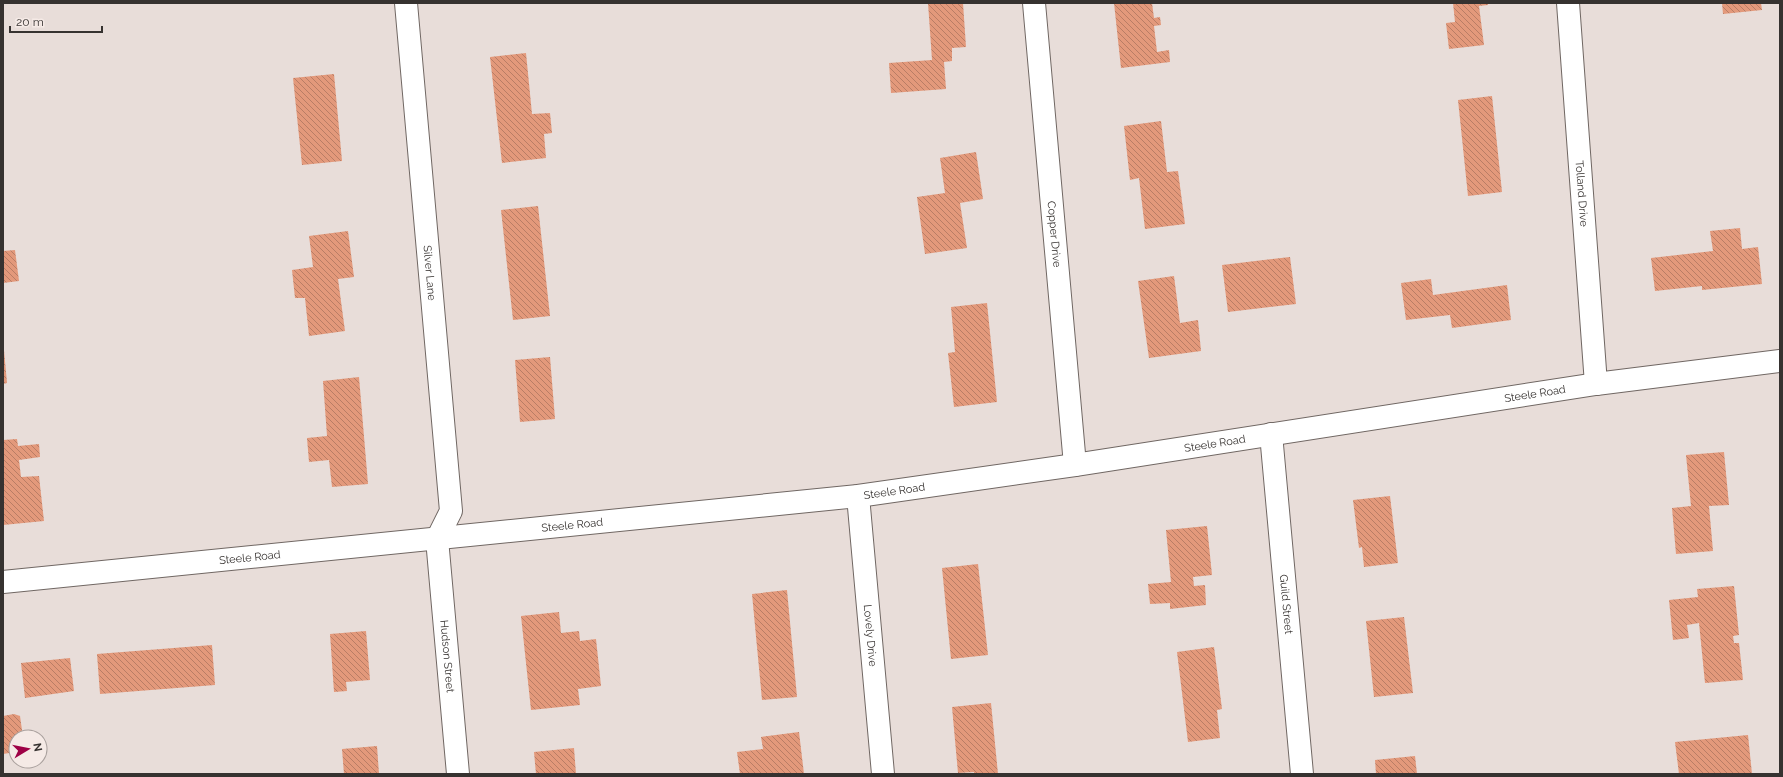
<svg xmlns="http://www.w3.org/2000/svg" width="1783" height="777" font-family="Raleway,sans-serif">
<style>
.building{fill:url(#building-back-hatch)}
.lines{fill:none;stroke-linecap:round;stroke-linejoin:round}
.minor-casing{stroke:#706763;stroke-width:24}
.tertiary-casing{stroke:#706763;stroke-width:24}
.minor{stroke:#fff;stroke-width:22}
.tertiary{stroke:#fff;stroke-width:22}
.labels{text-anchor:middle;stroke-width:4;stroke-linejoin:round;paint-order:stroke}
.street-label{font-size:11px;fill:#363230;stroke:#f5eae6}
</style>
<defs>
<pattern id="building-back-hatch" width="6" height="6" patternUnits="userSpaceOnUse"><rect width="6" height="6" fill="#e3997b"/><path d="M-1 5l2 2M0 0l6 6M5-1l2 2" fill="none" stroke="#b97d65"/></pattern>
</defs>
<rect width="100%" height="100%" fill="#e8ddd9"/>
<g class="building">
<polygon points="928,3 963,3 966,47 952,48 952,61 944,62 946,89 891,93 889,63 932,60"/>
<polygon points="1114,3 1152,3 1154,18 1160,17 1161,25 1154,26 1157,52 1169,50 1170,62 1121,68"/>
<polygon points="1453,3 1488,3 1488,5 1479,6 1484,45 1449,49 1446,23 1455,22"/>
<polygon points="1722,3 1761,3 1762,10 1723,14"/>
<polygon points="526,53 532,114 550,113 552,133 544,134 546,158 502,163 490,57"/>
<polygon points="334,74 342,161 302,165 293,78"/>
<polygon points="1492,96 1502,192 1468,196 1458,100"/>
<polygon points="1161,121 1167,172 1178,171 1185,224 1145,229 1139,178 1130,180 1124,126"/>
<polygon points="976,152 983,199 960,203 967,248 925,254 917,197 945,193 940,158"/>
<polygon points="538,206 550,316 513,320 501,210"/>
<polygon points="1740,228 1742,249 1758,247 1762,284 1702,290 1702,286 1655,291 1651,258 1713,251 1710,231"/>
<polygon points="348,231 354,277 338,279 345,331 309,336 305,298 295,298 292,270 313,267 309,236"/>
<polygon points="15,250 19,281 3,283 3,251"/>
<polygon points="1290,257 1296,304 1228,312 1222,265"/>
<polygon points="1174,276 1180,323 1198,320 1201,351 1149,358 1138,281"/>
<polygon points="1431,279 1433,295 1507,285 1511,320 1452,328 1450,315 1406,320 1401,283"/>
<polygon points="987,303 997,402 954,407 948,353 955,352 951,307"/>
<polygon points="3,339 7,383 3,384"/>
<polygon points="550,357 555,419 520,422 515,360"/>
<polygon points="359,377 368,484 332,487 329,460 309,462 307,438 327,436 323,381"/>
<polygon points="17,439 18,446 39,444 40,457 19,460 21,477 39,476 44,521 3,525 3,440"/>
<polygon points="1724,452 1729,505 1709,506 1713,551 1676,554 1672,508 1691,506 1686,455"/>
<polygon points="1390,496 1398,563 1364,567 1362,547 1359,548 1353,500"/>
<polygon points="1207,526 1212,575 1193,577 1194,586 1205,585 1206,605 1170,609 1170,603 1150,604 1148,584 1171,582 1166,530"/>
<polygon points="978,564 988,655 951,659 942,568"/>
<polygon points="1734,586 1739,635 1733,636 1734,643 1739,643 1743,680 1705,683 1699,623 1687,625 1689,638 1673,640 1669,600 1698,597 1697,589"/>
<polygon points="787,590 797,697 762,700 752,594"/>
<polygon points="559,612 561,633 579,631 580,641 596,639 601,686 578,689 580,705 531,710 521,616"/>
<polygon points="1404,617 1413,693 1374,697 1366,621"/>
<polygon points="366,631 370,680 346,682 347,691 334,692 330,634"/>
<polygon points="212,645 215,685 100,694 97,654"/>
<polygon points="1214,647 1222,709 1217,710 1220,738 1188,742 1177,652"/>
<polygon points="70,658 74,691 25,698 21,663"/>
<polygon points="991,703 998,774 974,774 974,772 958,773 952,707"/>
<polygon points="14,714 20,716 23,737 16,737 16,752 3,754 3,716"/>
<polygon points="799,732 804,774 740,774 737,752 763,749 761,737"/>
<polygon points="1748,735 1752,774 1679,774 1675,742"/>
<polygon points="377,746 379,774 344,774 342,749"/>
<polygon points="574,748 576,774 536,774 534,752"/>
<polygon points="1415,756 1417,774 1376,774 1375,760"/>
</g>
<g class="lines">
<g class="minor-casing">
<g id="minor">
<path id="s1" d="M406 3 451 511 437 539 458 774"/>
<path id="s2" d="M1034 3 1075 465"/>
<path id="s3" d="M1568 3 1596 384"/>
<path id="s4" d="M1271 434 1302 774"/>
<path id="s5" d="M858 496 883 774"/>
</g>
</g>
<g class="tertiary-casing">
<g id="tertiary">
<path id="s6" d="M3 582 858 496 1075 465 1596 384 1780 361"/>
</g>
</g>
<use href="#minor" class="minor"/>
<use href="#tertiary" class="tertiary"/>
</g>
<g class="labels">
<g class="street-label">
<text dy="4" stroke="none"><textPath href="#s3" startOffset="191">Tolland Drive</textPath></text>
<text dy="4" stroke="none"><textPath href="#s2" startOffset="232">Copper Drive</textPath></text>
<text dy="4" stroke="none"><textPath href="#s1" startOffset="271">Silver Lane</textPath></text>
<text dy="4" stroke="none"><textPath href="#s6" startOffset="1544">Steele Road</textPath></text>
<text dy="4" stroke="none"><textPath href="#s6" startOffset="1220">Steele Road</textPath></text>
<text dy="4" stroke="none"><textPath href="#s6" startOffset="896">Steele Road</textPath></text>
<text dy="4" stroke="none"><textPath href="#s6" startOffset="572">Steele Road</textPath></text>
<text dy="4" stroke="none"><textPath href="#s6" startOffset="248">Steele Road</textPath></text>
<text dy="4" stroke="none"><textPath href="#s4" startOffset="171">Guild Street</textPath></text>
<text dy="4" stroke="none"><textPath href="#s5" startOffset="140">Lovely Drive</textPath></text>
<text dy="4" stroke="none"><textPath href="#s1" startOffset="659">Hudson Street</textPath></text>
</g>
</g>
<rect width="1783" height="777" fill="none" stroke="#363230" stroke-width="8"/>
<g transform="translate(28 749) rotate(80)"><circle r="19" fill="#f5eae6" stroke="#a9a09d"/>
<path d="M0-3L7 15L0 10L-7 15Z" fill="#9e0146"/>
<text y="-6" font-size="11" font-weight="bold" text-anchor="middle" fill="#363230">N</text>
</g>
<path d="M10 26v6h92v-6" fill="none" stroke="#363230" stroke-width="2"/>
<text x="16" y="26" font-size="12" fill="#363230" stroke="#f5eae6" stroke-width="3" paint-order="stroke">20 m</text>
</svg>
